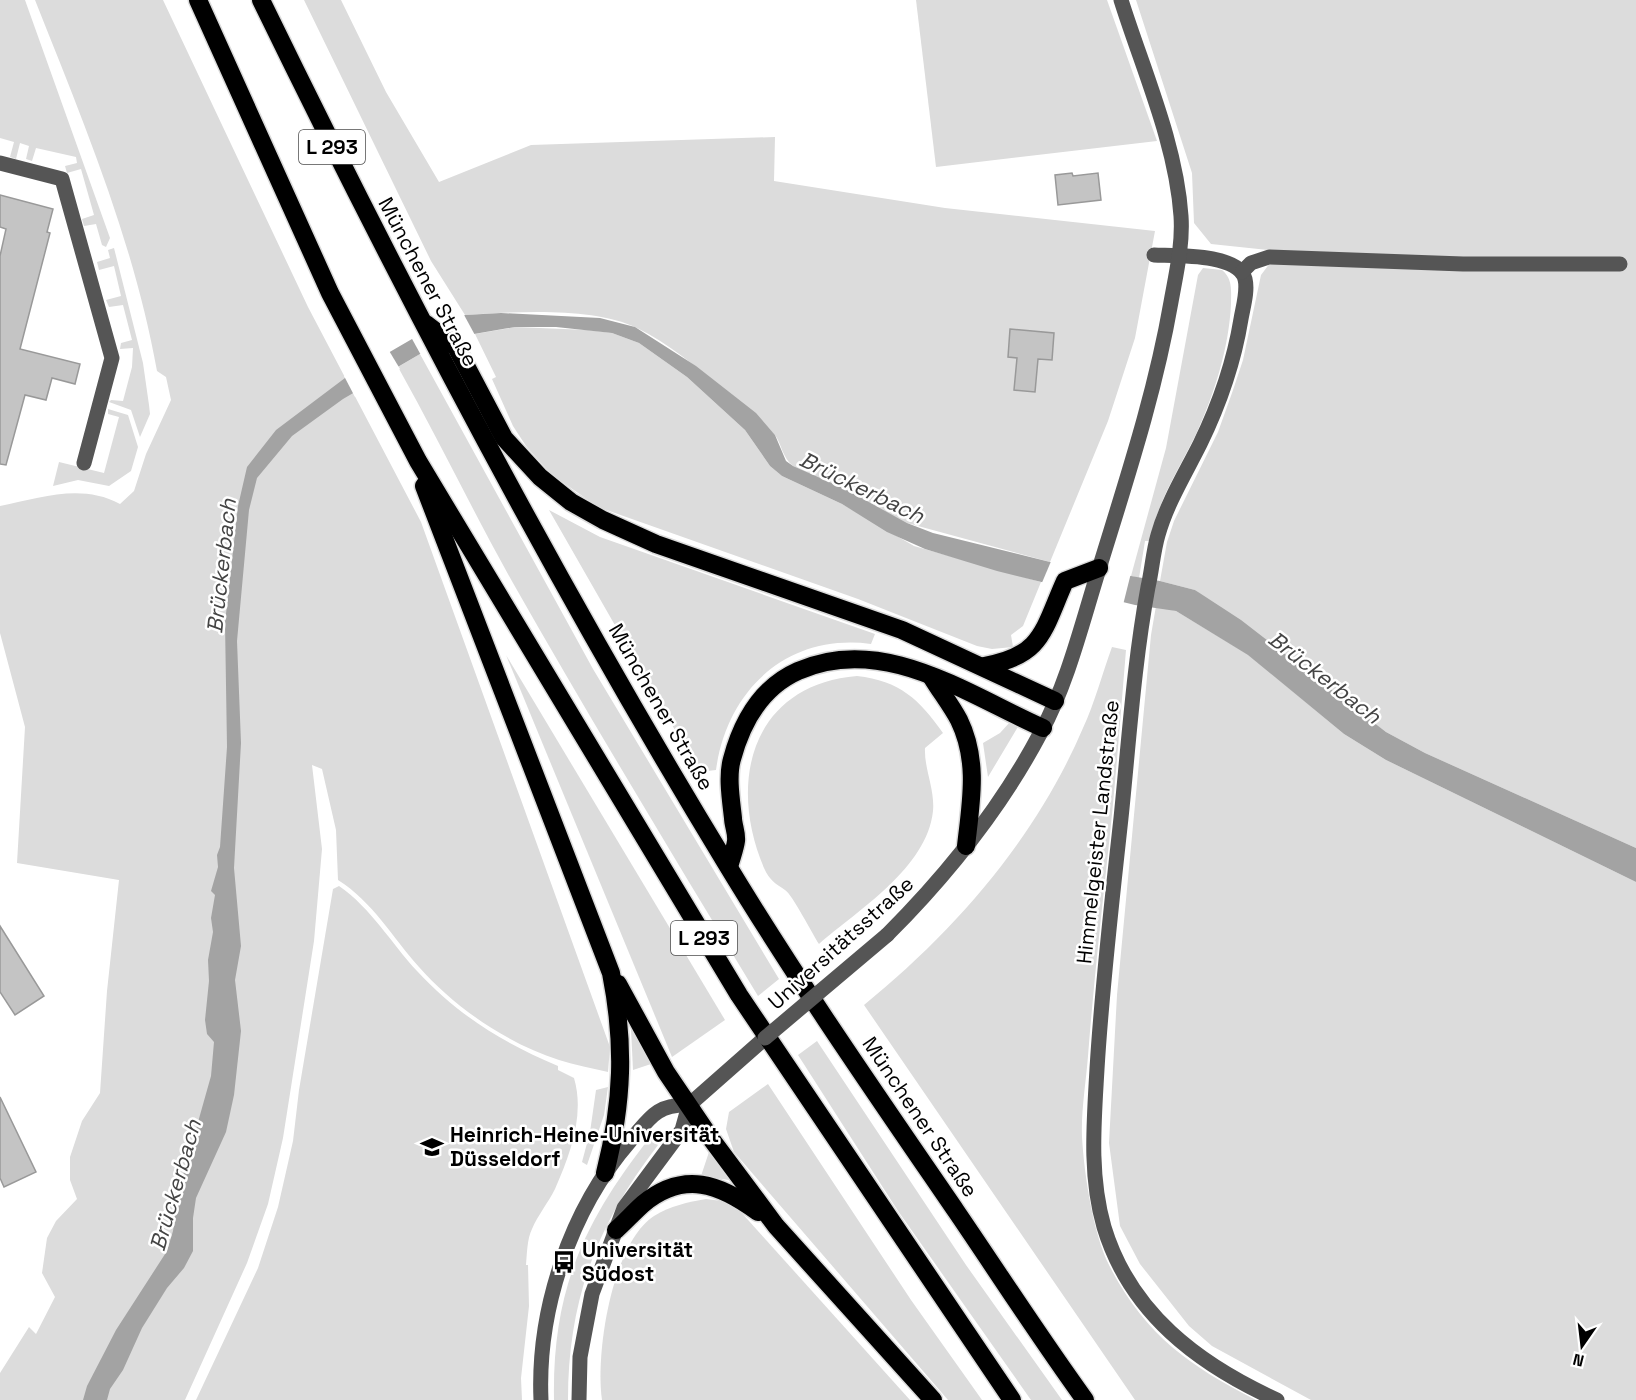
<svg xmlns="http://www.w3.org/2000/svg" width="1636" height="1400" font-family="'Space Grotesk',sans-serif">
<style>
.green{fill:#dcdcdc}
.water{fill:#a3a3a3}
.pier{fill:#fff}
.building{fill:#c4c4c4;stroke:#999;stroke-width:1.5}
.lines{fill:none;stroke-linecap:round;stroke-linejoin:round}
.highway-casing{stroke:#dbdbdb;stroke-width:21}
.minor{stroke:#555;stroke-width:15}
.highway{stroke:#000;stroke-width:18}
.minor-bridge{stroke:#555;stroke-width:15}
.labels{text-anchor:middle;stroke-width:5;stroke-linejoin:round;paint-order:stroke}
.shield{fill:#fff;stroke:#4c4c4c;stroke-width:1.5}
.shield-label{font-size:20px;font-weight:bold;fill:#000}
.street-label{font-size:21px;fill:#000;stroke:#fff}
.poi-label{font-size:21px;font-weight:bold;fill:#000;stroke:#fff;text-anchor:start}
.water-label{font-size:22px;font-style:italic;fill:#444;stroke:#fff}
</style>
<rect width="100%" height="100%" fill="#fff"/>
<g class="green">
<polygon points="0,0 25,0 110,238 106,247 102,245 96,224 84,226 82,219 94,215 81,169 67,173 65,166 77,163 76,157 36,148 32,161 26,159 29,146 20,143 16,159 10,157 14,142 0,138"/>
<path d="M35 0H163L308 307 421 522 610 1047 608 1072C592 1068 575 1065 559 1060 508 1044 454 1007 419 967 392 937 373 902 338 880L336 830 322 769 312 765 322 849 314 941 283 1138 268 1204 247 1263 185 1400H0V1373L29 1327 36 1334 55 1297 42 1273 47 1238 56 1221 77 1199 70 1180V1157L82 1121 100 1093 107 991 119 880 17 863 25 727 0 633V506C41 498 81 483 120 504L134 491 146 454 171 400 166 377 157 371C134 242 83 121 35 0Z"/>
<path d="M304 0H341L386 92 439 182 531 145 775 137 774 181 945 208 1155 231 1135 338 1108 421 1050 562 907 523 793 466C782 457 782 445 775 435 761 418 739 404 723 390 697 367 668 343 637 328 592 306 514 312 465 315L431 261Z"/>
<polygon points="916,0 1107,0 1157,141 936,167"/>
<polygon points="1136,0 1636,0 1636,848 1425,753 1386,732 1195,590 1160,581 1167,542 1174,521 1218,432 1232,393 1243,360 1261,275 1270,263 1268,250 1211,244 1194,223 1192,173"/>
<polygon points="114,248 143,363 149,405 150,414 140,437 131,410 109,402 111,400 123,401 132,367 133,348 120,349 121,343 132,340 123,305 109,307 106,300 121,296 114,266 99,270 97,262 110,258 108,250"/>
<path d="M1203 268 1222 270C1233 279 1231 291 1231 304 1229 347 1215 392 1197 432 1180 468 1157 501 1150 541H1145L1139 578 1131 576 1166 448 1198 275Z"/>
<polygon points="515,327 588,330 612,333 639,343 687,377 745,430 770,466 782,476 842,504 914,546 1041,582 1023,626 1011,635 1013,647 992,649 977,646 858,599 598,507 551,474 526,446 513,426 492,379 496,377 475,334"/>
<path d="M420 354 593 669 779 979 758 996C675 859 592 722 513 583 473 512 438 438 398 367Z"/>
<polygon points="108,409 128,415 138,447 131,471 109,486 78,480 53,486 59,462 104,473 119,417 108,414"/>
<path d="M549 510 600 537 875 634 871 644C788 633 727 689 716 770L699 772Z"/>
<polygon points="1156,606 1176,611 1249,655 1344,734 1386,760 1636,882 1636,1400 1311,1400 1212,1346 1189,1326 1140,1264 1120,1226 1109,1143 1117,995 1151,635"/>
<path d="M1112 647 1126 650C1120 721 1115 792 1107 862 1100 927 1093 991 1088 1056 1086 1082 1081 1111 1082 1137 1084 1173 1093 1233 1109 1265 1144 1334 1189 1366 1256 1400H1135L864 1005C956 930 1036 838 1083 728 1095 702 1102 674 1112 647Z"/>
<polygon points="506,655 725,1020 672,1057"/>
<path d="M857 676C900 681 919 699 943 733L925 748C924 769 935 789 933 811 927 868 858 910 819 944 813 935 792 894 785 890 775 883 770 881 764 868 727 781 752 685 857 676Z"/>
<polygon points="1010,722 1019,725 988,777 983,743 1000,733"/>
<path d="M339 886C371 908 391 943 417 971 459 1016 502 1042 558 1066V1070L574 1078C585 1115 570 1155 555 1189 548 1203 538 1215 532 1229 527 1239 527 1254 526 1265H528L529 1306 521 1378 522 1400H196L258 1268 278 1207 293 1141 299 1090 333 889Z"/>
<polygon points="631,1029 634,1030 651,1064 633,1070"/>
<polygon points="817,1041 966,1265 1062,1400 1031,1400 898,1211 798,1055"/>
<polygon points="768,1084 911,1300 982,1400 948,1400 734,1152 726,1129 729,1112"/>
<polygon points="608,1087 604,1115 587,1165 582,1162 590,1132 596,1090"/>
<path d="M651 1136 658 1145C597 1224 568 1300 568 1400H554C552 1290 584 1221 651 1136Z"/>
<polygon points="709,1152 729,1171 729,1180 701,1176"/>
<path d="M706 1199 722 1201 740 1211 910 1400H602C595 1354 612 1243 654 1216 670 1206 688 1202 706 1199Z"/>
</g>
<polygon class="water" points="501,313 600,318 635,327 696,366 756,413 775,435 786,461 793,466 845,489 907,523 933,533 1050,562 1160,581 1195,590 1241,620 1386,732 1425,753 1636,848 1636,882 1386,760 1344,734 1248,655 1176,611 1135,605 997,571 925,549 887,532 842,504 782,476 770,466 745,430 687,377 639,343 612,333 556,327 515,327 474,334 420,354 343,399 292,436 257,478 249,510 237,641 241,743 234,868 241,946 235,980 241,1031 234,1095 226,1132 196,1198 193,1218 193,1251 184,1268 167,1288 142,1328 123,1370 110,1389 107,1400 83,1400 87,1386 116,1330 167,1251 173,1231 178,1193 211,1076 214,1042 207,1034 205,1020 209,981 208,960 213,932 211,918 215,895 211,891 218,867 217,855 220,847 227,747 225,623 238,506 247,467 276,430 345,378 412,339 465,315"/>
<g class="pier">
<polygon points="463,313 476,337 422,357 411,337"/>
<polygon points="388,349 400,369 355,397 344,376"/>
<polygon points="1052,559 1131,573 1123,605 1041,585"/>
</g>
<g class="building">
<polygon points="1072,173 1073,176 1098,173 1101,200 1058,205 1055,175"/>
<polygon points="0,195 53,209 47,232 50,233 20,349 80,364 75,384 52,378 46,400 25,395 6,465 0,464 0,256 6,229 0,227"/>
<polygon points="1010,329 1054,333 1052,360 1038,359 1035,392 1014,390 1017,358 1008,357"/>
<polygon points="0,926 44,996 15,1015 0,992"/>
<polygon points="0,1097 36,1172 4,1187 0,1178"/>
</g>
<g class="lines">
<g class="highway-casing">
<g id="highway">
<polyline points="198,0 330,293 418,461 739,995 1012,1400"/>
<path d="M261 0C404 294 556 584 726 863 798 982 878 1097 956 1211 999 1274 1040 1338 1085 1400"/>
<polyline points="426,324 456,347 504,438 540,477 571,502 603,520 656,544 902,630 1055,701"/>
<path d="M424 486 611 973C625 1044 623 1102 605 1173"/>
<path d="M984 666C1043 656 1043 630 1065 581L1099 568"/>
<path d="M931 676C940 691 951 705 959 720 979 761 971 802 966 846"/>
<path d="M729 867C731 859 735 849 736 841 737 833 733 825 733 818 731 800 727 776 732 759 742 722 762 687 798 671 883 633 968 695 1043 728"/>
<polyline points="618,984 666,1072 712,1140 776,1226 933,1400"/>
<path d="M616 1230C625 1222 634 1212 643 1204 684 1170 720 1184 758 1212"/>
</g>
</g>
<g class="minor">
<polyline points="0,163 62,179 112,358 84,463"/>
<path d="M1154 255C1175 256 1238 253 1245 279 1248 291 1243 307 1241 319 1234 362 1219 405 1200 444 1185 474 1167 503 1158 535 1153 552 1152 570 1148 587 1134 663 1129 740 1121 818 1112 901 1102 985 1097 1069 1094 1122 1089 1175 1104 1227 1130 1313 1198 1364 1277 1400"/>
<polyline points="1242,272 1251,263 1269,257 1463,264 1620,264"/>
<path d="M887 935C947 875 1001 808 1041 732 1068 682 1082 623 1099 569 1126 481 1155 394 1171 302 1176 274 1183 245 1181 216 1176 143 1143 70 1121 0"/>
<path d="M541 1400C537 1310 570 1210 630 1141 650 1118 656 1104 689 1105"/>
<polyline points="579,1400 580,1357 592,1294 624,1208 682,1130 689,1105 765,1038"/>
</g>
<use href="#highway" class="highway"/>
<polyline class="minor-bridge" points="765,1038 887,935"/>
</g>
<defs>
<g id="university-bare" transform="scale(1.8)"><path d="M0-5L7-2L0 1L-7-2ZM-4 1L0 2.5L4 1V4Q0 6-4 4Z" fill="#000" stroke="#fff" stroke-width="2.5" paint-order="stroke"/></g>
<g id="bus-bare" transform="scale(1.8)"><path d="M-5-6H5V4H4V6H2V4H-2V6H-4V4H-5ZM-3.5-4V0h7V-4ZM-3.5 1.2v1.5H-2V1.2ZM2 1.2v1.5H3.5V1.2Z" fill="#000" stroke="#fff" stroke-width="2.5" paint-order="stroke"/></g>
</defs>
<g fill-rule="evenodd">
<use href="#university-bare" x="432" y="1147"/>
<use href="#bus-bare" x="564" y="1262"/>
</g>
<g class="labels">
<g class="shield">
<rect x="299" y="130" width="66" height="34" rx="4.5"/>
<rect x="671" y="921" width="66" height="34" rx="4.5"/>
</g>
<g class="shield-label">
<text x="332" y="154">L 293</text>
<text x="704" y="945">L 293</text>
</g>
<g class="street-label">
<text transform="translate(428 282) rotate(62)" y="7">Münchener Straße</text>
<text transform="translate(661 707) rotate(60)" y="7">Münchener Straße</text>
<text transform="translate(1098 832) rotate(-84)" y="7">Himmelgeister Landstraße</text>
<text transform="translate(841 943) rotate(-42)" y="7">Universitätsstraße</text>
<text transform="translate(920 1117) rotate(56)" y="7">Münchener Straße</text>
</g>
<g class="poi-label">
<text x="450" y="1142">Heinrich-Heine-Universität<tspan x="450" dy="24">Düsseldorf</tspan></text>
<text x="582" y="1257">Universität<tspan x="582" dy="24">Südost</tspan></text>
</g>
<g class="water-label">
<text transform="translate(862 487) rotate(26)" y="8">Brückerbach</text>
<text transform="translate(221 566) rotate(-84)" y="8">Brückerbach</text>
<text transform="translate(1325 677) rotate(38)" y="8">Brückerbach</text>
<text transform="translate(175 1185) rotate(-74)" y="8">Brückerbach</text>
</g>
</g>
<g transform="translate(1582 1346) rotate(194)" stroke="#ffffff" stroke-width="4.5" paint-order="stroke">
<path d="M0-4.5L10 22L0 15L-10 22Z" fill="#000000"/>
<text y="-9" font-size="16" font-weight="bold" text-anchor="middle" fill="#000000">N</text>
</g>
</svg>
